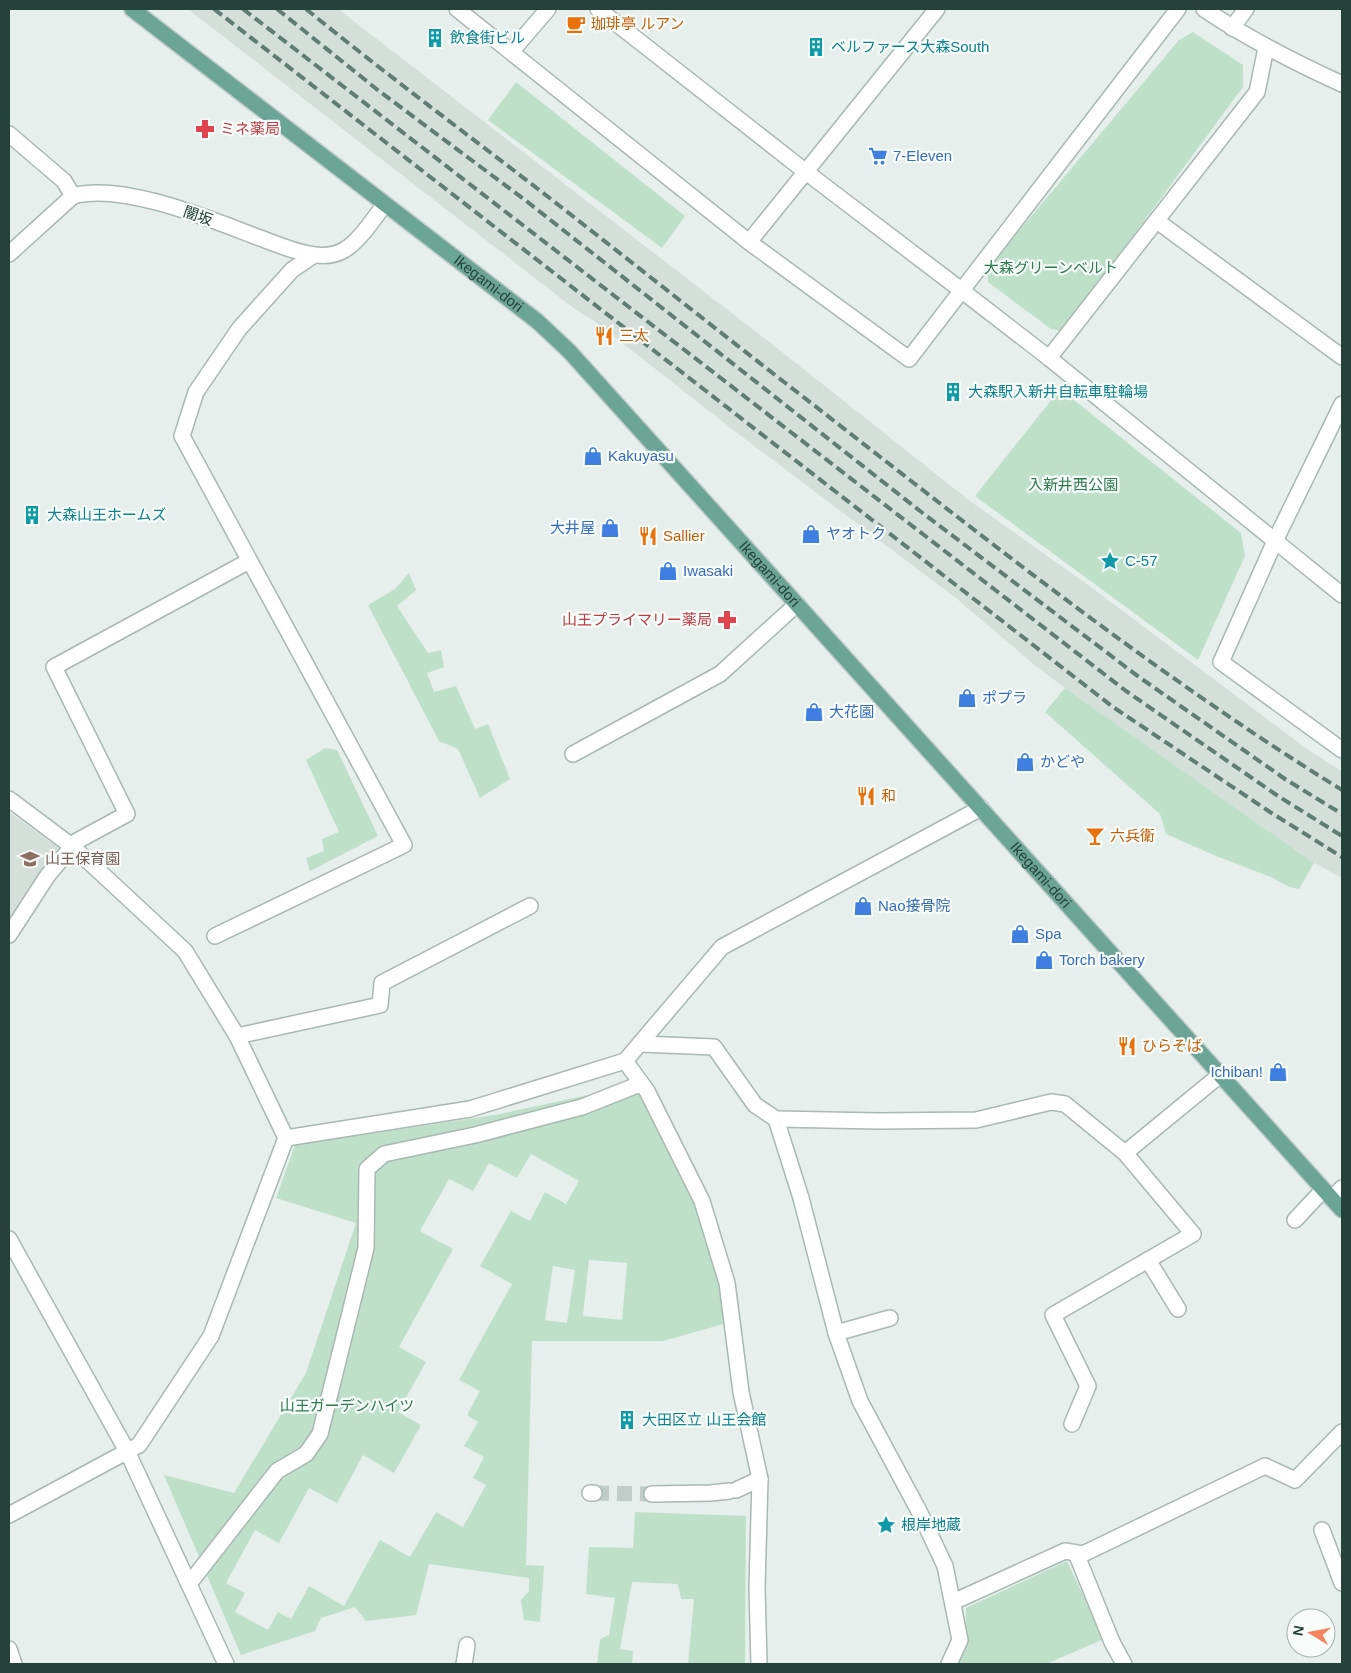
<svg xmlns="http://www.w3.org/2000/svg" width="1351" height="1673" font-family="Arial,'Noto Sans JP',sans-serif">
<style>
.built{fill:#d4dfda}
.green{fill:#bfe0c8;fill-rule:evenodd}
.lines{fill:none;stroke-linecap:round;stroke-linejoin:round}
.minor-tunnel{stroke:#bfccc8;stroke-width:15;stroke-dasharray:15 8;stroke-linecap:butt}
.minor-casing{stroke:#a8b8b2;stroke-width:18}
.major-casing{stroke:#c2cac8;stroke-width:18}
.minor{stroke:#fff;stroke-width:15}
.major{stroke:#6aa596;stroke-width:15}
.rail{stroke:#5f7d75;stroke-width:4;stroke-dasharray:10 5;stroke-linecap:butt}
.labels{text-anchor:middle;stroke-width:4.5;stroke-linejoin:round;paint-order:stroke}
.food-label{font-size:15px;fill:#c56008;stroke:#f7fbf9;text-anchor:start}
.culture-label{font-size:15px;fill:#0d838f;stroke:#f7fbf9;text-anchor:start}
.health-label{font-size:15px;fill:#be3a42;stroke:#f7fbf9;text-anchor:start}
.shop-label{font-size:15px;fill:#366cbe;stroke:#f7fbf9;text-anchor:start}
.street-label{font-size:15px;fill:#24423a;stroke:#f7fbf9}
.park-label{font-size:15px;fill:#2d7a4b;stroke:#f7fbf9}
.education-label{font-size:15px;fill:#785e54;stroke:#f7fbf9;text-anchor:start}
</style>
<rect width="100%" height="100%" fill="#e6efeb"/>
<g class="built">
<polygon points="188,9 338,9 768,341 970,501 1088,585 1311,752 1342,771 1342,878 1314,863 1065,688 1032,663 956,598 741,436 593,320 576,310"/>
<polygon points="9,812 59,848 9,920"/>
</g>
<g class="green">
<polygon points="1193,32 1243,65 1243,87 1063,331 1051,329 988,282 988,268 1179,40"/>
<polygon points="516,82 685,216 662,248 488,120"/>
<polygon points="1060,389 1241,533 1245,556 1198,660 975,496"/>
<polygon points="409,573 416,590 397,606 428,653 441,650 444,667 427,673 434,692 456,686 475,729 488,724 510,779 480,798 458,749 439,741 368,605 395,589"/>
<polygon points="1065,688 1314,863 1299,889 1289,887 1271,877 1216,856 1166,834 1160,814 1045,712"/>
<polygon points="325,748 337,750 378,836 310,871 306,858 324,851 322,839 339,832 306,760"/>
<path d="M611 1090 641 1093 700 1205 727 1323 663 1341H532L526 1565 544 1566 540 1622 524 1620 521 1600 529 1591V1578L429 1564 416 1615 366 1621 355 1607 321 1618 315 1631 241 1655 164 1475 234 1493 306 1373 356 1223 276 1198 295 1145 495 1115ZM531 1154 579 1181 566 1204 545 1192 530 1221 511 1211 480 1266 512 1284 459 1380 480 1391 467 1415 478 1422 464 1446 484 1457 473 1478 486 1485 463 1527 436 1512 410 1557 380 1540 344 1606 309 1586 291 1619 278 1612 268 1630 235 1612 245 1593 226 1583 255 1530 279 1543 309 1488 337 1503 363 1455 394 1473 421 1425 398 1412 426 1362 399 1347 453 1249 420 1231 449 1179 473 1191 489 1163 517 1178ZM589 1260 627 1263 622 1320 583 1316ZM553 1266 575 1270 567 1323 545 1320Z"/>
<polygon points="635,1512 746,1516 745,1664 688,1664 694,1599 681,1599 678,1584 632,1582 620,1649 633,1651 632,1664 597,1664 600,1639 609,1635 615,1598 586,1594 589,1547 633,1548"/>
<polygon points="1067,1561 1104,1639 1046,1664 954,1664 965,1641 966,1608"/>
</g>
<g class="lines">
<polyline class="minor-tunnel" points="594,1493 652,1494"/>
<g class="minor-casing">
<g id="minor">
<polyline points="457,9 749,242 909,359 1178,9"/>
<polyline points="598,9 806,172 961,290 1049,358 1342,595"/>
<path d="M1204 9C1248 39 1294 62 1342 84"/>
<polyline points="1232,28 1246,9"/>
<polyline points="511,52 548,9"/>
<polyline points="9,134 64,181 73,196"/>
<polyline points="1157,221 1342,357"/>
<polyline points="749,242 937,9"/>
<path d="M9 254 73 196C123 182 212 220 260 238 277 244 296 253 315 255 324 256 336 255 344 250 359 242 374 218 385 204"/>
<polyline points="1049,358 1257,92 1266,48"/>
<polyline points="1342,404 1275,541 1221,662 1342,750"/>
<polyline points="573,754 720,674 797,604"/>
<polyline points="9,799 73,847 185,951 237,1036 286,1138 211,1336 139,1445 9,1515"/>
<polyline points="9,935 48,875 77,841 127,814 54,667 249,561"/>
<polyline points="215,936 404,845 182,436 196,392 239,329 292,270 314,255"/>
<polyline points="237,1036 380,1005 382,983 530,906"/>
<polyline points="641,1044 714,1047 755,1105 776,1119 801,1198 836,1333 860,1401 920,1513 945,1566 960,1640 949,1664"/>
<polyline points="625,1061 647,1091 702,1201 727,1283 741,1392 760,1479 757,1587 759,1664"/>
<polyline points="776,1119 879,1121 976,1120 1051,1102 1065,1104 1125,1153"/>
<polyline points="286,1138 470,1109 625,1061 722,947 981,808"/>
<polyline points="1332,1199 1342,1188"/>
<polyline points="1295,1220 1323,1190"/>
<polyline points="9,1239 127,1451 226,1664"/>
<polyline points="1148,1260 1178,1309"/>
<polyline points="836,1333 890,1318"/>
<polyline points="1072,1424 1088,1386 1053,1315 1193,1234 1125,1153 1220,1075"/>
<polyline points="736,1490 760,1479"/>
<polyline points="590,1493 594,1493"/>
<polyline points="652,1494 711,1493 729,1491"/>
<polyline points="1322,1530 1342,1583"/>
<polyline points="1076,1553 1112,1642 1124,1664"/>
<polyline points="189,1584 277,1471 306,1454 320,1434 366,1248 367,1169 384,1154 475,1135 582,1107 640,1084"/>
<polyline points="953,1602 1065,1551 1083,1554 1265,1466 1295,1480 1342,1432"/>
<polyline points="9,1649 14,1664"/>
<polyline points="464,1664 467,1645"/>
</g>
</g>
<g class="major-casing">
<g id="major">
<path id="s1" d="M132 9 537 321 569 351 1342 1210"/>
</g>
</g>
<use href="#minor" class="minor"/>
<use href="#major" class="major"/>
<g class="rail">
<polyline points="214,9 1113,707 1270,812 1342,857"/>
<polyline points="243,9 1126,691 1278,796 1342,836"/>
<polyline points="277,9 379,91 525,200 920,511 1139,677 1285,779 1342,814"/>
<path d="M306 9C382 71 460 129 538 189 620 253 702 318 784 382 966 523 1146 669 1342 790"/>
</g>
</g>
<defs>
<g id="cafe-bare" transform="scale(1.5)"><path d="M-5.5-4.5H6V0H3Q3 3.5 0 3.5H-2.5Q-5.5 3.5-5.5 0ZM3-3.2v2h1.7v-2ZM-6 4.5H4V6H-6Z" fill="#e8710a" stroke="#f7fbf9" stroke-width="2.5" paint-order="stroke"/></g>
<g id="building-bare" transform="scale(1.5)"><path d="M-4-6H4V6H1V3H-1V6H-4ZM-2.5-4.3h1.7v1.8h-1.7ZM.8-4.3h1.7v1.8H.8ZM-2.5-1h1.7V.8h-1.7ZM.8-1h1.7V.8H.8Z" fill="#0f9aa8" stroke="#f7fbf9" stroke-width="2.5" paint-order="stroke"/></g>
<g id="pharmacy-bare" transform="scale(1.5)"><path d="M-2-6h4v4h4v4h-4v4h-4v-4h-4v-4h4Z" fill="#e0444e" stroke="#f7fbf9" stroke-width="2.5" paint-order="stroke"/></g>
<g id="supermarket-bare" transform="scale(1.5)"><path d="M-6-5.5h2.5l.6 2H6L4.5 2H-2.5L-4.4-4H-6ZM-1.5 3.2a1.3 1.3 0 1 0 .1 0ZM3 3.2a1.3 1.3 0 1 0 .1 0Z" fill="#3f7fe0" stroke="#f7fbf9" stroke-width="2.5" paint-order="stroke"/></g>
<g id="restaurant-bare" transform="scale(1.5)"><path d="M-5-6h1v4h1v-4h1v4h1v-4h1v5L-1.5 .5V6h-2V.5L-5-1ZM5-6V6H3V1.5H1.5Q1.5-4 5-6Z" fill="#e8710a" stroke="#f7fbf9" stroke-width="2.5" paint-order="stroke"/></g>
<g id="shop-bare" transform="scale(1.5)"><path d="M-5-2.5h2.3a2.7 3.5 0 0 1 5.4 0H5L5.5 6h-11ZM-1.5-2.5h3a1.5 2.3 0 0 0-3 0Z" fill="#3f7fe0" stroke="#f7fbf9" stroke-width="2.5" paint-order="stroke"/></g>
<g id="sight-bare" transform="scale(1.5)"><path d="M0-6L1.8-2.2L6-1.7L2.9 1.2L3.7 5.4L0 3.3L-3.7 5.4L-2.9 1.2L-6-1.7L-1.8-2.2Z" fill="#0f9aa8" stroke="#f7fbf9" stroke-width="2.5" paint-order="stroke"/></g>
<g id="bar-bare" transform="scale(1.5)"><path d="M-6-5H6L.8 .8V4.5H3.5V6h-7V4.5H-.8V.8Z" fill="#e8710a" stroke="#f7fbf9" stroke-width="2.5" paint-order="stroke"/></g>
<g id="school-bare" transform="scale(1.5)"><path d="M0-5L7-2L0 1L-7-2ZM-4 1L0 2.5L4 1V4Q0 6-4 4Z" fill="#8d6e63" stroke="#f7fbf9" stroke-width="2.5" paint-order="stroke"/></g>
</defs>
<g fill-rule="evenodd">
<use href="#cafe-bare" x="576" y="24"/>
<use href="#building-bare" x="435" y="38"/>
<use href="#building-bare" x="816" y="47"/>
<use href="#pharmacy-bare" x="205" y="129"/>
<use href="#supermarket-bare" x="878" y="156"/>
<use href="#restaurant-bare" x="604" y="336"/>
<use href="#building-bare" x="953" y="392"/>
<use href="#shop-bare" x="593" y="456"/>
<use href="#building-bare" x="32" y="515"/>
<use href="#shop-bare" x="610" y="528"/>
<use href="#shop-bare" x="811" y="534"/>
<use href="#restaurant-bare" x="648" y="536"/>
<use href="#sight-bare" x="1110" y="561"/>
<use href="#shop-bare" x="668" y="571"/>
<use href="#pharmacy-bare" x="727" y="620"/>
<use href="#shop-bare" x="967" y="698"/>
<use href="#shop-bare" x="814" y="712"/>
<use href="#shop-bare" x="1025" y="762"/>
<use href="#restaurant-bare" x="866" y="796"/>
<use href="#bar-bare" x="1095" y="836"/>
<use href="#school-bare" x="30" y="859"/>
<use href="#shop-bare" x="863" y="906"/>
<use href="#shop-bare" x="1020" y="934"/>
<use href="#shop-bare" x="1044" y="960"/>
<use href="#restaurant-bare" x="1127" y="1046"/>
<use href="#shop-bare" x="1278" y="1072"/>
<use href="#building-bare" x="627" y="1420"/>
<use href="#sight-bare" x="886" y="1525"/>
</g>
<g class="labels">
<g class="food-label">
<text x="591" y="29">珈琲亭 ルアン</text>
<text x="619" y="341">三太</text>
<text x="663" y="541">Sallier</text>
<text x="881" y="801">和</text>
<text x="1110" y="841">六兵衛</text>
<text x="1142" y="1051">ひらそば</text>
</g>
<g class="culture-label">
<text x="450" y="43">飲食街ビル</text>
<text x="831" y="52">ベルファース大森South</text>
<text x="968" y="397">大森駅入新井自転車駐輪場</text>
<text x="47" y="520">大森山王ホームズ</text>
<text x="1125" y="566">C-57</text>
<text x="642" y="1425">大田区立 山王会館</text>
<text x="901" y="1530">根岸地蔵</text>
</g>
<g class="health-label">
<text x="220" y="134">ミネ薬局</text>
<text x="712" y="625" text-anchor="end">山王プライマリー薬局</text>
</g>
<g class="shop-label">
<text x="893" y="161">7-Eleven</text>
<text x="608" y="461">Kakuyasu</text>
<text x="595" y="533" text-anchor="end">大井屋</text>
<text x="826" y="539">ヤオトク</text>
<text x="683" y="576">Iwasaki</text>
<text x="982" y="703">ポプラ</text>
<text x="829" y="717">大花園</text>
<text x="1040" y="767">かどや</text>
<text x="878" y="911">Nao接骨院</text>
<text x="1035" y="939">Spa</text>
<text x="1059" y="965">Torch bakery</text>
<text x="1263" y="1077" text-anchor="end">Ichiban!</text>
</g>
<g class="street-label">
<text transform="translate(198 216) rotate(19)" y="5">闇坂</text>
<text dy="5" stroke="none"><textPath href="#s1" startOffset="450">Ikegami-dori</textPath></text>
<text dy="5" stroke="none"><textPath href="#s1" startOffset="855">Ikegami-dori</textPath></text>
<text dy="5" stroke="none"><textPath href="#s1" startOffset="1260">Ikegami-dori</textPath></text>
</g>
<g class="park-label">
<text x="1051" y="273">大森グリーンベルト</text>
<text x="1073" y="490">入新井西公園</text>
<text x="347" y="1411">山王ガーデンハイツ</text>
</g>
<g class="education-label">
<text x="45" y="864">山王保育園</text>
</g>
</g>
<rect width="1351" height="1673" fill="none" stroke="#24423a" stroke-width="20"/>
<g transform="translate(1311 1633) rotate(280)"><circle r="24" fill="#f7fbf9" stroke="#a3b1ad"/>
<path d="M0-4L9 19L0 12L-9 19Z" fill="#f4845f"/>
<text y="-8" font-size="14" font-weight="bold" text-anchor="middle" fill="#24423a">N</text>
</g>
</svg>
